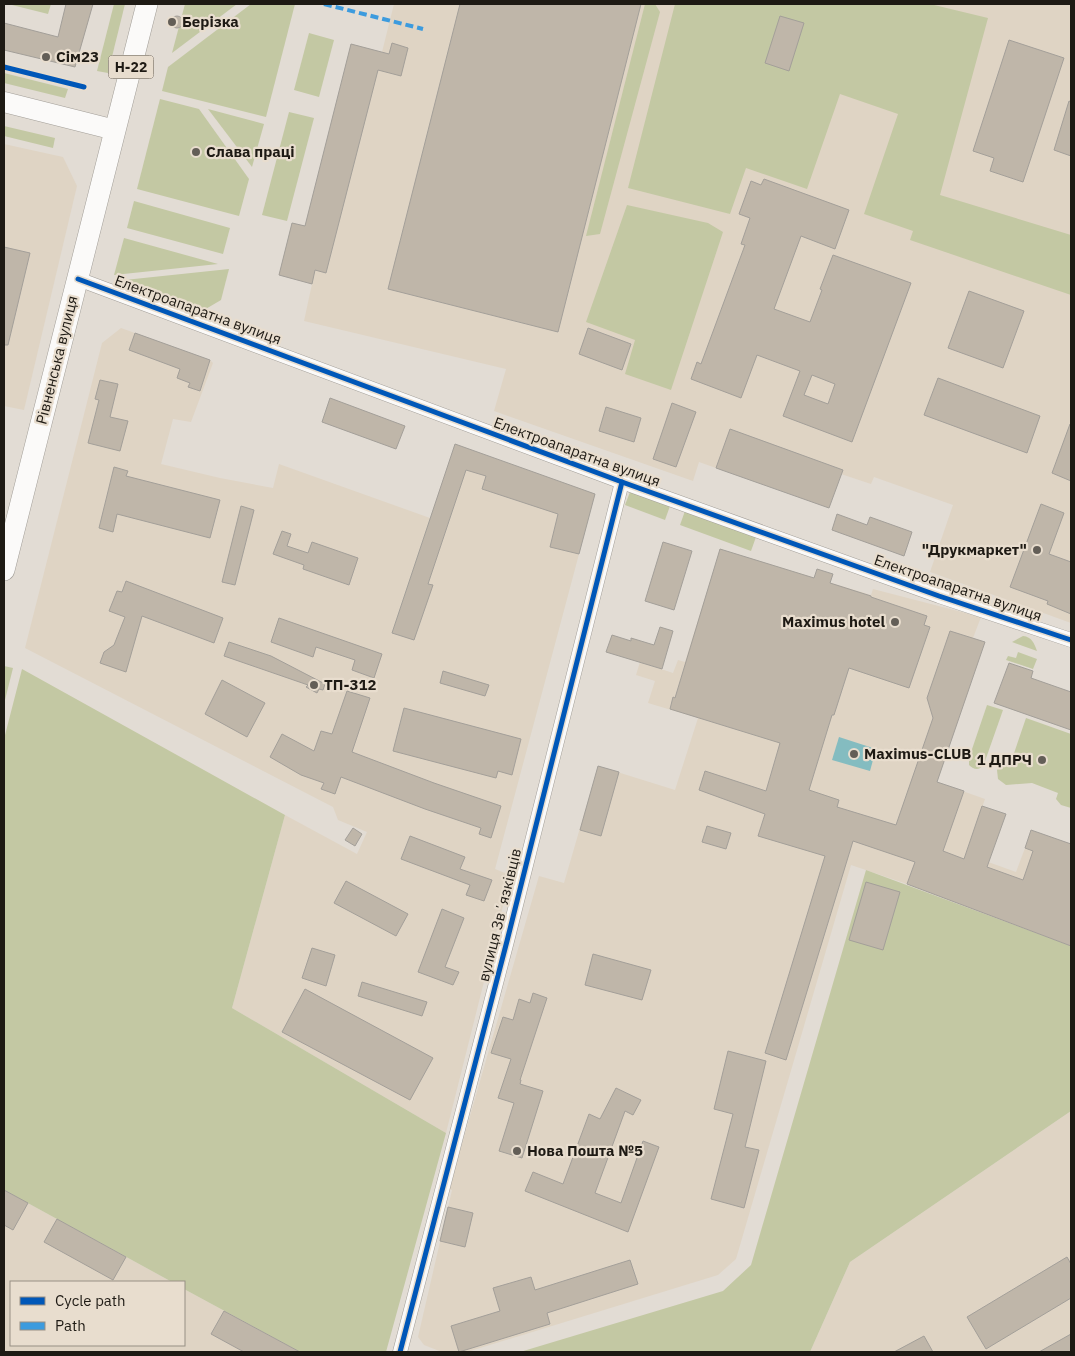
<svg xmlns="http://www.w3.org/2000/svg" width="1075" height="1356" font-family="'IBM Plex Sans',sans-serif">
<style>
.built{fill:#dfd4c4}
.green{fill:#c3c8a3}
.water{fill:#84bcc0}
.building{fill:#bfb6a9;stroke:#a39f99;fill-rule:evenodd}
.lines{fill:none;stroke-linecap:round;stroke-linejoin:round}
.street-casing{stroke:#a29e98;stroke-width:15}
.secondary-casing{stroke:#a29e98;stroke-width:21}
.primary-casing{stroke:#a29e98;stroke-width:22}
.street{stroke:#fbfaf9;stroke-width:14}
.secondary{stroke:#fbfaf9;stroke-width:20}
.primary{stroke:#fbfaf9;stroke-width:21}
.quiet{stroke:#3c9bde;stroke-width:4;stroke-dasharray:8 4;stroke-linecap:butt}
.cycleway-casing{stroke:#e8ddce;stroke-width:8}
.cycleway{stroke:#0057b8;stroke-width:5}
.poi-dot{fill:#635e57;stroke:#e8ddce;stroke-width:2}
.labels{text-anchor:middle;stroke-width:4.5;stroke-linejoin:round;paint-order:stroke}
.shield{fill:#e8ddce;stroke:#5b544c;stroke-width:1}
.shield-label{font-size:14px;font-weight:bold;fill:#1e1a14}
.poi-label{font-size:15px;font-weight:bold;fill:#1e1a14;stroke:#e8ddce;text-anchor:start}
.street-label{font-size:15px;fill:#1e1a14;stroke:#e8ddce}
</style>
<rect width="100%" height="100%" fill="#e2dcd4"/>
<g class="built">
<polygon points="394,4 1071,4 1071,623 930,572 953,505 874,477 871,484 841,474 843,470 730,430 716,468 699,462 693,481 494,411 506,369 304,321 312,284 279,275 292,223 305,226 351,44 382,52"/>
<polygon points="4,144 63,157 77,186 24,410 4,406"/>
<polygon points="121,328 210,360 213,363 191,422 173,419 161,464 220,478 273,488 279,464 430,518 455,444 595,494 495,869 505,873 508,886 446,1133 232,1008 285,815 357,854 367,832 338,820 333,807 25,648 102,343"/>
<polygon points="720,549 871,595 873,589 981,617 973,638 985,642 937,782 985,799 966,854 1016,872 1025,848 1034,851 1036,847 1071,860 1071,946 907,884 851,865 736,1259 718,1275 467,1352 442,1352 424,1345 418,1337 452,1190 449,1189 539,876 564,883 598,766 675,790 698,718 648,703 655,681 636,675 640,662 673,673 678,660 685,662"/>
<polygon points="1071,1111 1071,1352 810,1352 850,1262"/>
<polygon points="4,1190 172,1282 11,1282 11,1345 184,1345 184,1289 300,1352 4,1352"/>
</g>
<g class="green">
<polygon points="8,4 51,4 48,14"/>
<polygon points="114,4 125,4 108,73 97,71"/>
<polygon points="185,4 237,4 172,53"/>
<polygon points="251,4 295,4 266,117 162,91 168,67"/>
<polygon points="645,4 655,4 660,12 600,234 586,236"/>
<polygon points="675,4 930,4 988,18 940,195 1071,235 1071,295 910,240 913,231 864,214 898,114 840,94 807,189 746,168 730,214 628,188"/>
<polygon points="309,33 334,40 319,97 294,90"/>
<polygon points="4,73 68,89 65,98 4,83"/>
<polygon points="160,99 199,109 249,179 239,216 137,189"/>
<polygon points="208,109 264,124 252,167"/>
<polygon points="289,112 314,118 287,221 262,215"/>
<polygon points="4,126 55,138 53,148 4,136"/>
<polygon points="134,201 230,228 223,254 127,228"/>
<polygon points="627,205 708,223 723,232 671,390 625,374 635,340 586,322"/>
<polygon points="124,238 218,264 114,275"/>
<polygon points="229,269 221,300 204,310 115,281"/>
<polygon points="630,492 670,506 665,520 625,505"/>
<polygon points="685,511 756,537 751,551 680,525"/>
<path d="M1023 636C1032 637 1034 643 1037 651L1012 642Z"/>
<polygon points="1018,652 1037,659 1033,669 1006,660 1008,656 1016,658"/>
<polygon points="4,666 13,668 4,704"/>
<polygon points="22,669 285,815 232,1008 446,1133 386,1352 300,1352 184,1289 184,1282 172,1282 4,1190 4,739"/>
<path d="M987 705 1003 710 984 764C980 770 975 771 969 765V758Z"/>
<polygon points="1026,718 1071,734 1071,808 1061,805 1056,799 1058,793 1032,783 1006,785 998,779 997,770 1003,763 1012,759"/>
<polygon points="866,870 1071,946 1071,1111 850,1262 810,1352 520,1352 723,1291 751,1265"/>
</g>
<polygon class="water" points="839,737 876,749 870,771 832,760"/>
<g class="building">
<polygon points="66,4 93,4 75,67 4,50 4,23 58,37"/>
<polygon points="460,4 641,4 558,332 388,289"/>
<circle cx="177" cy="22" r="6"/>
<polygon points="780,16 804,23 789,71 765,63"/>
<polygon points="1009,40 1064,58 1023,182 990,171 994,158 973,151"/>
<polygon points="392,43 408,48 401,76 378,70 326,273 315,270 312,284 279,275 292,223 305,226 351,44 389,54"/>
<polygon points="1069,101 1071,102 1071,156 1054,150"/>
<path d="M764 179 849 210 835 249 801 236 774 309 810 322 822 290 820 289 833 255 911 283 852 442 783 416 800 371 757 355 741 398 691 379 697 362 701 364 745 245 741 244 750 218 739 214 751 181 761 185ZM812 375 835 384 828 404 804 395Z"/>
<polygon points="4,247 30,253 8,345 4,345"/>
<polygon points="969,291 1024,311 1003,368 948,348"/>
<polygon points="588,328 631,344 622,370 579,354"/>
<polygon points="135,333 210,360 200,391 188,387 190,383 177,378 180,369 129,350"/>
<polygon points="938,378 1040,416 1027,453 924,415"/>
<polygon points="100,380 118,384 110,417 128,421 120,451 88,443 99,400 95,399"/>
<polygon points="330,398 405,426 396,449 322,422"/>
<polygon points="672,403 696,412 676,467 653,459"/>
<polygon points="606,407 641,418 634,442 599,431"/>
<polygon points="1070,424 1071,424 1071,481 1052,473"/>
<polygon points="730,429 843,470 829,508 716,468"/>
<polygon points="455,444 595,494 579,554 550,547 558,514 482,489 486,476 466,470 428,584 433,585 414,640 392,633"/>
<polygon points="114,467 128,471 126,476 220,500 210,538 117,514 113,532 99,528"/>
<polygon points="1041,504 1064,513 1049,554 1071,562 1071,614 1047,604 1048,601 1010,587"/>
<polygon points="241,506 254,510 235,585 222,582"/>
<polygon points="837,514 867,525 870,517 912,532 904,556 832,530"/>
<polygon points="282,531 291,534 287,546 308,553 312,542 358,558 349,585 303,569 304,565 273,554"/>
<polygon points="663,542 692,551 674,610 645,601"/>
<polygon points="720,549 814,578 817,569 833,574 830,583 871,596 871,597 927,616 924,625 930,627 909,688 849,668 834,715 832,715 809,790 839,800 837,807 896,825 933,718 927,698 950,631 985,642 937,782 964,791 943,851 964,859 982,806 1006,814 987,867 1023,880 1033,851 1025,848 1031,830 1071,844 1071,946 907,884 915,862 853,841 786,1060 765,1053 825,856 758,836 765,814 699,790 705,771 766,791 780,743 670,709 673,697 675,698"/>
<polygon points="126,581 223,618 214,643 142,616 126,672 100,663 104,652 114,645 125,617 109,611 117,591 122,592"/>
<polygon points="279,618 382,654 374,678 352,670 355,660 316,647 313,657 271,642"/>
<polygon points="660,627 673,631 662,669 606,652 612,635 631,641 631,638 654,645"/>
<polygon points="229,642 271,656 325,684 323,690 319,689 317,693 306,687 308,685 224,656"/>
<polygon points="1009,663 1033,671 1031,678 1071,692 1071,730 994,703"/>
<polygon points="443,671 489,685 485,696 440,683"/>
<polygon points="222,680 265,703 247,737 205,714"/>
<polygon points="347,691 370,698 352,752 434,783 501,806 491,838 479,834 481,828 425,809 341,777 335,794 321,789 324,783 301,775 270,757 282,734 314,751 321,731 332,734"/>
<polygon points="404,708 521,739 512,775 498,771 496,778 393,751"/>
<polygon points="598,766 619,772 601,836 580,830"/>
<polygon points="707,826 731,833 726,849 702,842"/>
<polygon points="353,828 362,834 355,846 345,840"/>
<polygon points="410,836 465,857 460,869 492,880 484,901 466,895 470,885 401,859"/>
<polygon points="346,881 408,914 396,936 334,903"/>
<polygon points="866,882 900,892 883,950 849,940"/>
<polygon points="442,909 464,918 445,967 459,972 453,985 418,972"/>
<polygon points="312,948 335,955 326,986 302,978"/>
<polygon points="593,954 651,970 642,1000 585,985"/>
<polygon points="362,982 427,1002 422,1016 358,996"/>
<polygon points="305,989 433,1058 410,1100 282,1032"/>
<polygon points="533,993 547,998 520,1080 521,1080 520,1084 543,1091 522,1158 499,1151 514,1103 498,1098 511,1059 491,1053 503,1017 513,1020 519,999 530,1003"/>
<polygon points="728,1051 766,1061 745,1147 759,1150 744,1208 711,1199 733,1114 714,1109"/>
<polygon points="616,1088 641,1100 633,1115 625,1111 595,1193 621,1203 643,1141 659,1147 628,1232 525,1191 533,1172 563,1184 589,1114 600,1119"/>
<polygon points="4,1190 28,1203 13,1230 4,1225"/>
<polygon points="448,1207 473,1213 465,1247 440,1241"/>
<polygon points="57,1219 126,1257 113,1280 44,1242"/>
<polygon points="1067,1257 1071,1264 1071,1298 986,1349 967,1317"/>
<polygon points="630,1260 638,1284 547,1313 550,1324 459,1352 451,1326 500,1311 493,1288 531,1277 535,1290"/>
<polygon points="224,1311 300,1352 244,1352 211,1334"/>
<polygon points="1071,1334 1071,1352 1039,1352"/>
<polygon points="924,1336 933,1352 894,1352"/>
</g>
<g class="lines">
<g class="street-casing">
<g id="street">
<polyline points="78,279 622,482 939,596 1071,640"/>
<polyline points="400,1352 507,941 622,482"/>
</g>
</g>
<g class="secondary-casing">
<polyline id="secondary" points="4,102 115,130"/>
</g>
<g class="primary-casing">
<polyline id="primary" points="4,570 147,4"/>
</g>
<use href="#street" class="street"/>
<use href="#secondary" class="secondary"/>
<use href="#primary" class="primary"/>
<polyline class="quiet" points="324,4 423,29"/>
<g class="cycleway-casing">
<g id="cycleway">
<polyline points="4,67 84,87"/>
<polyline points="78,279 622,482 939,596 1071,640"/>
<polyline points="400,1352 507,941 622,482"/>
</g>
</g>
<use href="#cycleway" class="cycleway"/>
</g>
<g class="poi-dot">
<circle cx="172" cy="22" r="5"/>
<circle cx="46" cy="57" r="5"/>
<circle cx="196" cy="152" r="5"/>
<circle cx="1037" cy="550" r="5"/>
<circle cx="895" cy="622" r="5"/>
<circle cx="314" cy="685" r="5"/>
<circle cx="854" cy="754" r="5"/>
<circle cx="1042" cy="760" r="5"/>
<circle cx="517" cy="1151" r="5"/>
</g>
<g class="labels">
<rect class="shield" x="108.5" y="55.5" width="45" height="23" rx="4"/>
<g class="shield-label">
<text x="131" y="72">Н-22</text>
</g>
<g class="poi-label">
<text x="182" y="27">Берізка</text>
<text x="56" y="62">Сім23</text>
<text x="206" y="157">Слава праці</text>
<text x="1027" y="555" text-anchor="end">"Друкмаркет"</text>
<text x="885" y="627" text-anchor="end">Maximus hotel</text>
<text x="324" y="690">ТП-312</text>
<text x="864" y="759">Maximus-CLUB</text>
<text x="1032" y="765" text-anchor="end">1 ДПРЧ</text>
<text x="527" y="1156">Нова Пошта №5</text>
</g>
<g class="street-label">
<text transform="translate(198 310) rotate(20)" y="5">Електроапаратна вулиця</text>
<text transform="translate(57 360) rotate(-76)" y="5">Рівненська вулиця</text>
<text transform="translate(577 452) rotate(20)" y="5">Електроапаратна вулиця</text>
<text transform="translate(958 588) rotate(19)" y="5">Електроапаратна вулиця</text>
<text transform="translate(500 915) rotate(-76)" y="5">вулиця Звʼязківців</text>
</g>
</g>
<rect width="1075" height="1356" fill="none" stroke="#1e1a14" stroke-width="10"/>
<rect x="10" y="1281" width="175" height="65" fill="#e8ddce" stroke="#978f84"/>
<rect x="20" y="1297" width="25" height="8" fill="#0057b8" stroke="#978f84"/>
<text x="55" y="1306" font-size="15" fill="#1e1a14">Cycle path</text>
<rect x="20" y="1322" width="25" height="8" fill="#3c9bde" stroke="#978f84"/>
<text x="55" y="1331" font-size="15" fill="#1e1a14">Path</text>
</svg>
